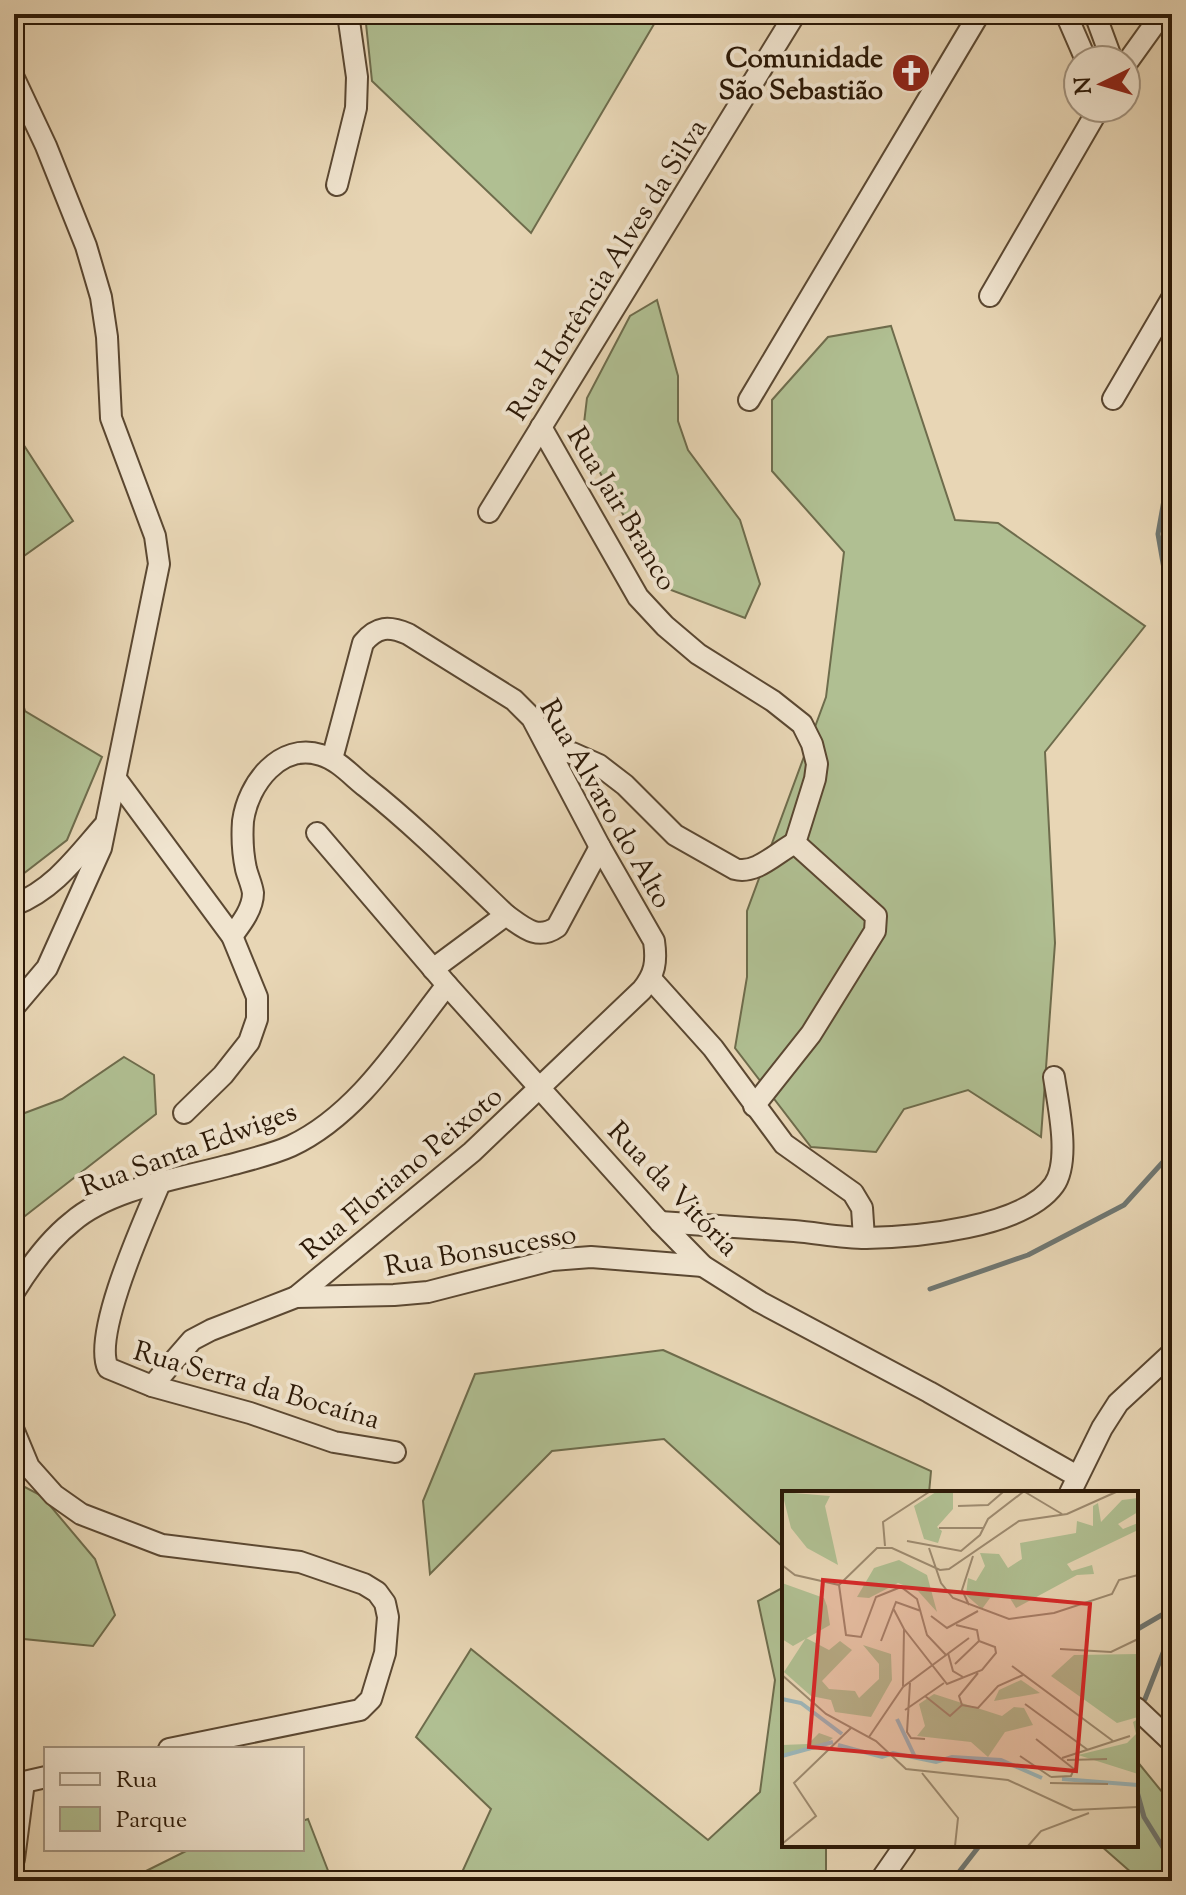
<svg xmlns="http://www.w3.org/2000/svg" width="1186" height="1895" font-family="'Sorts Mill Goudy',serif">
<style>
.green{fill:#b0bf92;stroke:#6e6c4c;stroke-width:2}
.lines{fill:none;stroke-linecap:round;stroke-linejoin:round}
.stream{stroke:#6f7772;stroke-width:5}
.minor-casing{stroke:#5b4832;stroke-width:24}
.minor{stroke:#f0e4cf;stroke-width:20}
.labels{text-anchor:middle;stroke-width:8;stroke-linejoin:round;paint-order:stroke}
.poi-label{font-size:28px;font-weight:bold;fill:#2c1907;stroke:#f0e4cf;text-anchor:end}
.street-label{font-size:28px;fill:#2c1907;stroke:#f0e4cf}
.inset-river{fill:none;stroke:#9cb6b9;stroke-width:4}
.inset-road{fill:none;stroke:#9d8a6f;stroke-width:2}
.view{fill:#d62828;fill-opacity:0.15;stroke:#d62828;stroke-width:4}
.inset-edge{fill:none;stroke:#2c1907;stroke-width:4}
</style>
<rect width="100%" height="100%" fill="#e8d6b5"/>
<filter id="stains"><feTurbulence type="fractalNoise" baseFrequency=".0025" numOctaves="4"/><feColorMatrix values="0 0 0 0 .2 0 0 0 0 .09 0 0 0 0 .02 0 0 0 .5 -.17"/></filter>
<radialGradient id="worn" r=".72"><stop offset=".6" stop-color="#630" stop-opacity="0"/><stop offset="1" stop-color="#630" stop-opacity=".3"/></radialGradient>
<g class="green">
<polygon points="365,14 660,14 531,233 372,81"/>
<polygon points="657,300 678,376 678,421 688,450 740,520 760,584 745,618 663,587 582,440 587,398 630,316"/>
<polygon points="891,326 955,520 998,523 1145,626 1045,752 1055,943 1041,1137 968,1090 904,1109 876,1152 811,1147 735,1048 747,977 747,911 826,697 844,552 772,471 772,400 828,337"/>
<polygon points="14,430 73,521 14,563"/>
<polygon points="14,674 25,711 102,757 67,840 14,881"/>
<polygon points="124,1057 154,1075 156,1114 16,1223 14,1231 14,1117 62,1099"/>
<polygon points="663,1350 931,1471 929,1493 784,1493 784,1548 664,1439 552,1451 430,1574 423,1501 475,1374"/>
<polygon points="14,1471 19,1484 42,1496 95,1559 115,1615 93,1646 14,1638"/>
<polygon points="784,1587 784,1845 826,1845 826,1881 458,1881 491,1809 416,1737 471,1649 708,1840 760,1792 775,1680 758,1601"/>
<polygon points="1136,1760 1172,1804 1172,1881 1141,1881 1100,1845 1136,1845"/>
<polygon points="308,1819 332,1881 126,1881 190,1849 302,1849 302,1821"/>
</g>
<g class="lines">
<g class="stream">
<polyline points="1172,455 1158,534 1172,615"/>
<polyline points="1172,821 1164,879 1172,899"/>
<polyline points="1172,1264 1172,1307"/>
<polyline points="930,1289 1028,1255 1124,1205 1172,1152"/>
<polyline points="1136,1630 1172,1609"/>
<polyline points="1145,1699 1172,1630"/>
<polyline points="1136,1788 1144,1817 1172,1862"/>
<polyline points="952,1881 980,1845"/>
</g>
<g class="minor-casing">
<g id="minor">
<polyline points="1066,14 1086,60"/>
<polyline points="1095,14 1112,60"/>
<polyline points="1126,64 1154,25 1168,14"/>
<polyline points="14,78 46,146 86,246 101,297 107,337 111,418 155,536 159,564 101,848 47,968 14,1007"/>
<polyline points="337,185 356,108 357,77 348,14"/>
<polyline points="990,296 1099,108"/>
<polyline points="1113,399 1172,298"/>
<polyline points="749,400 979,14"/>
<polyline points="541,427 638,597 665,626 698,654 773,701 802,724 812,744 817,764 815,779 795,843 876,916 875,931 811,1034 754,1106"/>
<polyline points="489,512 795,14"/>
<path d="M549 749 572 753 599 765 625 785 675 835 735 869C756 875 777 852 795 843"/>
<polyline points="116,779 232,936 257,997 257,1019 249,1042 223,1075 184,1113"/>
<polyline points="317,833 447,985 660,1222 703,1266 760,1302 929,1392 1077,1476"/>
<path d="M14 905C53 890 76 858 103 827"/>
<path d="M232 936C241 924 253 909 253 893 252 885 248 877 246 869 243 855 242 835 243 821 248 784 280 742 321 755 338 760 352 776 366 787 415 826 460 871 506 915"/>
<path d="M433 969 506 915C523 927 537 941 557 927L600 847"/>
<polyline points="651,979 713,1048 784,1144 853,1193 862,1208 864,1238"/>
<path d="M160 1183C145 1219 92 1334 108 1368L152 1386 250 1413 334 1442 395 1452"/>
<path d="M660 1222C705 1225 749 1228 794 1231 818 1233 842 1238 866 1238 916 1237 1023 1228 1054 1185 1071 1161 1058 1104 1054 1077"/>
<path d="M14 1292C30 1266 48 1241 72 1222 110 1189 178 1179 226 1166 248 1160 271 1155 291 1146 359 1114 402 1042 447 985"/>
<path d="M296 1297 472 1152 642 990C655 974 657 962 654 941L600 847 532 718 514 700 408 634C389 626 377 626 363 643L332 759"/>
<polyline points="152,1386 192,1340 211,1330 296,1297 394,1295 428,1292 552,1260 591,1257 703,1266"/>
<polyline points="14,1431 29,1467 54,1495 81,1514 162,1545 300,1562 364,1584 377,1592 385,1603 388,1617 385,1653 371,1699 360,1710 169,1749"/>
<polyline points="1070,1493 1102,1428 1118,1403 1172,1353"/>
<polyline points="1136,1708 1172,1742"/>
<polyline points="24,1782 46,1777"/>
<polyline points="14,1859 24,1782"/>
<polyline points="880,1881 905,1845"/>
</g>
</g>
<use href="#minor" class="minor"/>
</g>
<defs>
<g id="church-disc" transform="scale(2)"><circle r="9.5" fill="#8f2418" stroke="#f0e4cf"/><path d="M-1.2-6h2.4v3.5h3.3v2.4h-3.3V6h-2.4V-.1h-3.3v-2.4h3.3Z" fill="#fff"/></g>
</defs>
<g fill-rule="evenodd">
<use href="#church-disc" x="911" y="73"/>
</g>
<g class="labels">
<g class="poi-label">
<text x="883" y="67">Comunidade<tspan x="883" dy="32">São Sebastião</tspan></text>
</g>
<g class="street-label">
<text transform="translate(606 269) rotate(-58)" y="10">Rua Hortência Alves da Silva</text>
<text transform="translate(623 508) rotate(59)" y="10">Rua Jair Branco</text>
<text transform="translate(607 803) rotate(60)" y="10">Rua Alvaro do Alto</text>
<text transform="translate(188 1148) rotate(-20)" y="10">Rua Santa Edwiges</text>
<text transform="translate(401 1172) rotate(-40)" y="10">Rua Floriano Peixoto</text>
<text transform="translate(674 1188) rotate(46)" y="10">Rua da Vitória</text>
<text transform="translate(480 1249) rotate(-10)" y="10">Rua Bonsucesso</text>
<text transform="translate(257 1384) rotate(16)" y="10">Rua Serra da Bocaína</text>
</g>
</g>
<g transform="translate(782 1491)">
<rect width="356" height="356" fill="#e8d6b5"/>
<path d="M0 1 48 5 43 15 56 74 25 57 9 37ZM154 1H171V18L155 36 160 40 156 52 142 48 132 15ZM356 7V21L336 33 341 38 356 32V39L285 73 290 80 310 74 312 83 295 84 234 117 226 104 208 107 200 118 184 104 186 87 194 90 203 75 198 62 217 63 226 77 240 68 238 52 294 42 295 30 311 35V15L316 12 319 31 340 9ZM117 69 145 84 155 121 136 100 116 92 87 107 75 106 92 77ZM0 92 42 107 45 115 48 134 11 155 0 148ZM24 147 47 159 58 150 70 159 40 190 47 198 73 200 77 207 97 188V173L81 154 109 163 110 189 89 226 53 221 49 209 29 205 2 181ZM356 163V226L335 232 269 185 292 164ZM239 189 258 202 212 210 217 199ZM152 203 220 225 232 216 242 217 251 234 223 241 206 266 189 251 135 245 143 235 137 213ZM356 228V283L296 264 345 252 354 243 351 231ZM37 242 51 247 36 258 0 263V254L26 253Z" fill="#b0bf92"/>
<path class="inset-river" d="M0 208 19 212 60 243M115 228 133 266M56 254 100 266 111 262 154 271 170 266 219 269 260 287M0 265 51 251M280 288 356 294"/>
<path class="inset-road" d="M243 1 280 23M176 15 206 14 221 1M157 37H202M125 50 179 60 198 44 206 28 241 1M103 55 101 31 147 1M147 57 159 92 171 107 227 128 272 122 330 103 337 89 356 84M0 74 13 84 57 94M57 94 95 57H110L158 79 167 78 237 30 285 23 334 1M57 94 64 144 79 146 94 106 119 96 135 108 145 144 164 164M187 114 180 99 191 65M111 117 122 138 121 195M149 125 165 137 196 120M174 134 195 139 197 150M122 138 165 193 200 179 214 162 213 156 197 150M99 150 114 111 139 120M278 158 329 161 356 148M166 162 171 180 181 186M173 173 197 150M230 175 331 250M0 184 44 223 94 250 124 278 226 289 291 319 356 316M128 192 125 241 129 247 143 248M143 205 168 225 180 214 196 217 216 195 241 184M243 213 306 259M180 214 177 205 196 182M123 219 162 192M87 246 121 196 187 147M254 248 292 278 289 285 269 286M238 265 269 286M280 267 348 245M285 269 325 268M140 282 176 327 173 355M268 292 326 293M0 353 34 325 12 292 69 237M246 355 259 340 307 322"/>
<path class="view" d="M41 89 308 113 294 280 27 256Z"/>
<rect width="356" height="356" class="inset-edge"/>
</g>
<rect width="1186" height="1895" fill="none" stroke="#e8d6b5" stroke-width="48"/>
<rect x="16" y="16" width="1154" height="1863" fill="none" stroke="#2c1907" stroke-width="4"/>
<rect x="24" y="24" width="1138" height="1847" fill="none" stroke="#2c1907" stroke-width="2"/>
<rect x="44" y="1747" width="260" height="104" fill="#f0e4cf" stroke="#a2937f" stroke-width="2"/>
<rect x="60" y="1773" width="40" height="12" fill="#f0e4cf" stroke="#a2937f" stroke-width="2"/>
<text x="116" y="1787" font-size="24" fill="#2c1907">Rua</text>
<rect x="60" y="1807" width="40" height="24" fill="#b0bf92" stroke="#a2937f" stroke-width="2"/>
<text x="116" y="1827" font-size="24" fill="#2c1907">Parque</text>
<g transform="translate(1102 84) rotate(265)"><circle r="38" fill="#f0e4cf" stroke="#a2937f" stroke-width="2"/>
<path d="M0-6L14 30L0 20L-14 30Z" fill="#8f2418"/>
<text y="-12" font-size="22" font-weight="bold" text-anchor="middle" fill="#2c1907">N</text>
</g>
<rect width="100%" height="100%" filter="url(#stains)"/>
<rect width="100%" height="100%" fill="url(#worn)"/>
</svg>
